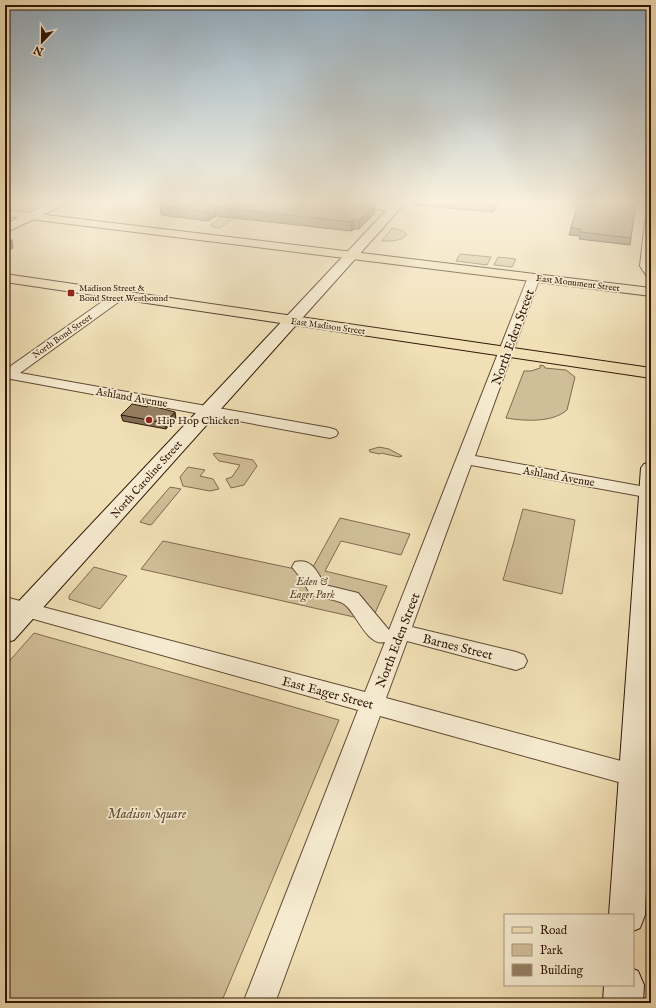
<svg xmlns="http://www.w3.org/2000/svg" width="656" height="1008" font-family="'IM FELL English',serif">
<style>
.green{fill:#d0be98;stroke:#806a4f}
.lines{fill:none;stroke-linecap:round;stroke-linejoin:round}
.street-casing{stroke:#614832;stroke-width:2}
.secondary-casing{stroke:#311606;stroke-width:2}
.primary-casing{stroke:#311606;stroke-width:2}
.street{fill:#f6ebd0;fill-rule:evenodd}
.secondary{fill:#f6ebd0;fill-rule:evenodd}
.primary{fill:#f1e0b6;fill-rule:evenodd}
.wall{fill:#806d54;stroke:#311606}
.shaded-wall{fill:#685945;stroke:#311606}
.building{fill:#957f62;stroke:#311606}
.poi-dot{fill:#8f2418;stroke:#f6ebd0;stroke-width:1.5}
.labels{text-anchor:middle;stroke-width:3.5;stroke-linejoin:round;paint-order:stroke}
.far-street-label{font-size:9px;fill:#311606;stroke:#f6ebd0}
.far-poi-label{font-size:9px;fill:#311606;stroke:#f6ebd0;text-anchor:start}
.street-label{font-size:11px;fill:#311606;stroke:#f6ebd0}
.poi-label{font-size:11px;fill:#311606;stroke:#f6ebd0;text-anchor:start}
.park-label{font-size:11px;font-style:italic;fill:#614832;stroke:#f6ebd0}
.near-street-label{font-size:13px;fill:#311606;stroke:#f6ebd0}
.near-park-label{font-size:13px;font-style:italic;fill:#614832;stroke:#f6ebd0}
</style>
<rect width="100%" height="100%" fill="#f1e0b6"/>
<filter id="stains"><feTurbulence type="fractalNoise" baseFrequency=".005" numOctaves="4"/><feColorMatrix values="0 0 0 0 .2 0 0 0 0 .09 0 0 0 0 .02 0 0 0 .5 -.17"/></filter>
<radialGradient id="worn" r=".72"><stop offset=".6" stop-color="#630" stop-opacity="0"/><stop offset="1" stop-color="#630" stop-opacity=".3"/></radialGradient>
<g class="green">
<polygon points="37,201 57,201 32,213 16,211"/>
<polygon points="251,206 220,228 213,227 210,225 235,208"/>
<path d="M392 228 403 231 407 235C400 242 390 241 382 241Z"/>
<polygon points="460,254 491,257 487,265 456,261"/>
<polygon points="498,257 516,259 512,267 494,265"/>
<path d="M540 365 544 366 545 368 566 370 575 377 567 410C552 423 524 421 506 418L524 371H531L540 368Z"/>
<polygon points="379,447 389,449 402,456 399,457 381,453 380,454 370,452 369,450"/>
<polygon points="217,453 253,460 257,466 244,485 231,488 226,479 232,477 240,465 219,461 213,454"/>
<polygon points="188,467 205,470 200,476 213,479 219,489 210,491 183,486 180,477"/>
<polygon points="170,487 181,489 152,524 150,525 140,522"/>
<polygon points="523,509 575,520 562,594 503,580"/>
<polygon points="340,518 410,534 401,555 341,541 325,571 387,586 368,629 354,617 141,569 163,541 300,570 313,567"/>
<polygon points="94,567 127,576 100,609 69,599 69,596"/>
<polygon points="34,633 339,720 221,1003 5,1003 5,666"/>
</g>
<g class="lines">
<g class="street-casing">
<g id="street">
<polygon points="318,201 347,201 394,205 399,208 394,211 323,204"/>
<path d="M534 274 538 275 540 277 475 456 651 488V498L471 465 412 627 516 652 524 655 527 661 524 667 516 670 407 641 386 698 651 769V791L380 716 275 1003H243L358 710 5 611V597L365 692 385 642C367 647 356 612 344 604 339 600 318 597 311 595L300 577 292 567 295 562C312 558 317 572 325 585L358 593 389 630 528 277 530 275Z"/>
<polygon points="120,291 124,292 126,295 124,298 20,373 330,428 336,430 338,433 336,436 330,438 11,379 5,381 5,370 116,292"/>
</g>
</g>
<g class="secondary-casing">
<g id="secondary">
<polygon points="55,201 69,201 67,203 5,233 5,224"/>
<polygon points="395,201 407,201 14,640 5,643 5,616"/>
<polygon points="651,217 651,276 646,275 640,266 645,221 647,218"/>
<polygon points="651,462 651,758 645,915 640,928 633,931 633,915 609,915 641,468 644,464"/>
<polygon points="633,969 638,971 644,985 643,1003 603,1003 604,985 633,985"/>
</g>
</g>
<g class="primary-casing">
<g id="primary">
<polygon points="5,210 651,288 651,296 5,216"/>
<polygon points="5,274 651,368 651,378 5,282"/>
</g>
</g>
<use href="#street" class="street"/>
<use href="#secondary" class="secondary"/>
<use href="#primary" class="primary"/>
</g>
<g class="wall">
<polygon points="162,201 371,205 374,214 359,229 354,229 351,231 216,216 208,221 161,215 160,206 163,205"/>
<polygon points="413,201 500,201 493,212 413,205"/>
<polygon points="579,201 631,238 630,245 579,239 580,236 569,235 571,228"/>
<polygon points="121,415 176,418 166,429 123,421"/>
</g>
<g class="shaded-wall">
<polygon points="496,201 500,201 493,212 494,204"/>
<polygon points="371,202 371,209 375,205 374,214 359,229 359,220 369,204"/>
<polygon points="215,207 216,216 208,221 208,212"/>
<polygon points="354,220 354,229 351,231 352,222"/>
<polygon points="12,240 13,248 5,252 5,244"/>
<polygon points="175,412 176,418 166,429 165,423"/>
</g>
<g class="building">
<polygon points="164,201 355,201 371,202 369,204 375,205 359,220 354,220 352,222 215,207 208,212 160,206 169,201"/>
<polygon points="458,201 496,201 494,204"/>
<polygon points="579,201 621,201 636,202 631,238 580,232 581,229 571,228"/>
<polygon points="5,240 12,240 5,244"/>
<polygon points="132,404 147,407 148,405 175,412 165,423 121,415"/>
</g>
<linearGradient id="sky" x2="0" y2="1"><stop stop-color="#91aabc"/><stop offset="0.59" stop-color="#f9f1de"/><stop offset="1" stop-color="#f9f1de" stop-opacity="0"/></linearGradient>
<rect width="656" height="342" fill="url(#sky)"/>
<g class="poi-dot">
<rect x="67" y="289" width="8" height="8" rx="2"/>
<circle cx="149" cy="420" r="4"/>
</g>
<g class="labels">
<g class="far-street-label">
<text transform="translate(578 283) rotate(7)" y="3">East Monument Street</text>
<text transform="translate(328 326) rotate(8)" y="3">East Madison Street</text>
<text transform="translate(62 336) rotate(-35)" y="3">North Bond Street</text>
</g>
<g class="far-poi-label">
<text x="79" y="291">Madison Street &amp;<tspan x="79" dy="10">Bond Street Westbound</tspan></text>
</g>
<g class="street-label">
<text transform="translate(132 397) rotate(10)" y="4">Ashland Avenue</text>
<text transform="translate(559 476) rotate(10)" y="4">Ashland Avenue</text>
<text transform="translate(146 479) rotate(-48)" y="4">North Caroline Street</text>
</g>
<g class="poi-label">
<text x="157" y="424">Hip Hop Chicken</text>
</g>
<g class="park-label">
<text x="312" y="585">Eden &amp;<tspan x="312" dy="13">Eager Park</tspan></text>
</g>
<g class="near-street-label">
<text transform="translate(512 337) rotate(-70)" y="5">North Eden Street</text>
<text transform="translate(397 640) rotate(-69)" y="5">North Eden Street</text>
<text transform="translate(458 646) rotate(14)" y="5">Barnes Street</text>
<text transform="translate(328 692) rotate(15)" y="5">East Eager Street</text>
</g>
<g class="near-park-label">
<text x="147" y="818">Madison Square</text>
</g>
</g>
<rect width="656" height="1008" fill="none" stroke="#f1e0b6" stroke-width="20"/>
<rect x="6" y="6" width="644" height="996" fill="none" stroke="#311606" stroke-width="2"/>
<rect x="10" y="10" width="636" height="988" fill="none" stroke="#311606"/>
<rect x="504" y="914" width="130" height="72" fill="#f6ebd0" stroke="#a7967f"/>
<rect x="512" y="927" width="20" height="6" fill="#f1e0b6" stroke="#a7967f"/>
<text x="540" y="934" font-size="12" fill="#311606">Road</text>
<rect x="512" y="944" width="20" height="12" fill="#d0be98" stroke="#a7967f"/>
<text x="540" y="954" font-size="12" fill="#311606">Park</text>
<rect x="512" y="964" width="20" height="12" fill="#957f62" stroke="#a7967f"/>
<text x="540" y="974" font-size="12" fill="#311606">Building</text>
<g transform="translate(42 42) rotate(202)" stroke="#f6ebd0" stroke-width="3" paint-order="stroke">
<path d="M0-3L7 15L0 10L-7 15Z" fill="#311606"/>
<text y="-6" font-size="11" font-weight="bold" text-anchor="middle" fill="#311606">N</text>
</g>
<rect width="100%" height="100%" filter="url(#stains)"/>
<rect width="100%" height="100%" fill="url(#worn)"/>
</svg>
